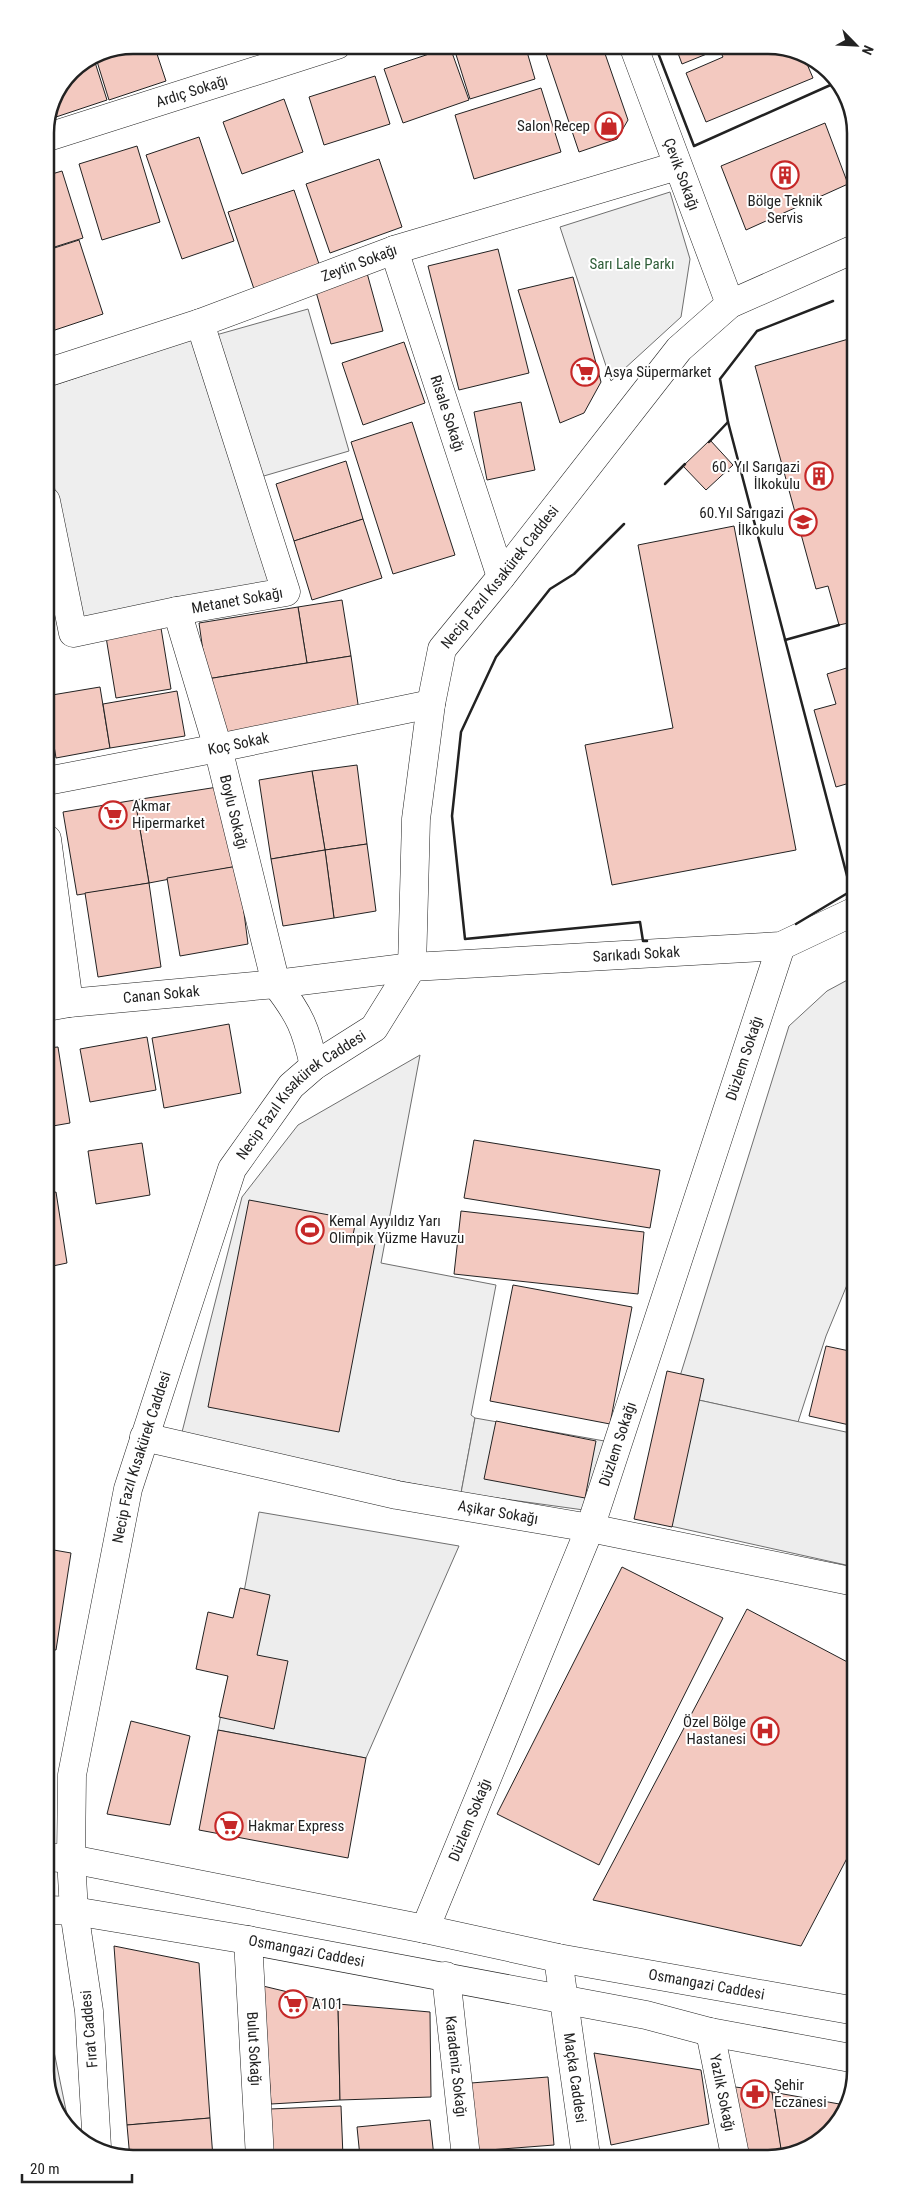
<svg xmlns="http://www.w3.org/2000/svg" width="901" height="2204" font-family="'Roboto Condensed',sans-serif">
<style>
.green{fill:#eee;stroke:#6f6f6f}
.parking{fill:#ededed;stroke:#6f6f6f}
.building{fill:#f3c9c0;stroke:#222}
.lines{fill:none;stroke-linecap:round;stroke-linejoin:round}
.street-casing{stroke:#222;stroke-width:29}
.secondary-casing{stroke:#222;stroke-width:29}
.primary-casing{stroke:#222;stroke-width:29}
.street{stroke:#fff;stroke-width:28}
.secondary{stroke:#fff;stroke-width:28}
.primary{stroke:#fff;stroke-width:28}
.wall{stroke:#222;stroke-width:2.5}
.labels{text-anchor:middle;stroke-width:4;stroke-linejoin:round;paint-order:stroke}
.street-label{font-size:15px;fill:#222;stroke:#fff}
.poi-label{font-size:15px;fill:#222;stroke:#fff;text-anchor:start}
.park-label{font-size:15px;fill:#2f5e38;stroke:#fff}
.rim{fill:none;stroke:#222;stroke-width:2.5}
</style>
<rect width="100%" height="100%" fill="#fff"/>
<g class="green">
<polygon points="670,192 690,259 681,317 611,381 560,227"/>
<polygon points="308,309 349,451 257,478 216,335"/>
<polygon points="191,339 270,585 83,622 46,448 46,388"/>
<polygon points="853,977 854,1268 826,1336 798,1422 694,1399 676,1389 789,1026 827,991"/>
<polygon points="420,1055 381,1263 496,1285 471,1415 475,1418 461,1493 342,1470 181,1436 242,1197 298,1125"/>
<polygon points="49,2027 69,2125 69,2126 50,2099"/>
</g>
<g class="parking">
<polygon points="694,1399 855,1434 855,1567 666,1525"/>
<polygon points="475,1418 610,1442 591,1511 461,1493"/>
<polygon points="259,1512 459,1546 366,1758 218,1730"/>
</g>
<g class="building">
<polygon points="133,45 154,45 166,81 109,100 95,55 100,52"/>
<polygon points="266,45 310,45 270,59"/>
<polygon points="453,45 525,45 535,79 470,99"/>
<polygon points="543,45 602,45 628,120 617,139 579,152"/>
<polygon points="675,45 774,45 804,57 813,78 706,122 686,73 723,57 719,49 682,64"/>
<polygon points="450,47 469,100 403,123 384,69"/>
<polygon points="93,56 107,100 50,119 71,71"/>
<polygon points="375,76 390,124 324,145 309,97"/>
<polygon points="541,88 561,152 474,179 455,115"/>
<polygon points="284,99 303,152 242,174 223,122"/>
<polygon points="825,123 848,184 746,230 721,166"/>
<polygon points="199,137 234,241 182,259 146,155"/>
<polygon points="137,146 160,222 102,240 79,164"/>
<polygon points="379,159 402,227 330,253 306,184"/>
<polygon points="62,171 83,238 45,250 45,176"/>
<polygon points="294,190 320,267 254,289 228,212"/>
<polygon points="79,240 103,314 46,333 45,251"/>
<polygon points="498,249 529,373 459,390 428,266"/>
<polygon points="367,273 383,331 331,344 314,285"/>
<polygon points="573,277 601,382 584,413 560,423 518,290"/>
<polygon points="852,338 853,622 839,625 828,586 816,589 755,366"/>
<polygon points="404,342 425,403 363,425 342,363"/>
<polygon points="521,402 535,470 487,480 474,412"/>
<polygon points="412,422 455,555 393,574 351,442"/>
<polygon points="710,440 733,465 706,490 683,466"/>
<polygon points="346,461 363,519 294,541 276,484"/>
<polygon points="363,519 382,578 312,600 294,541"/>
<polygon points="734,526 796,850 612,885 585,745 673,728 638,545"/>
<polygon points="342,600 351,656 307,663 298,607"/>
<polygon points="46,604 54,629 46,631"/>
<polygon points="298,607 307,663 207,679 199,623"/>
<polygon points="161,628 171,689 116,698 106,637"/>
<polygon points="351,656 359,711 215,734 207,679"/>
<polygon points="853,666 853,782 836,787 814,710 836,704 827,674"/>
<polygon points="100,687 110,748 56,758 46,696"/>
<polygon points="177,691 185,736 110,748 103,704"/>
<polygon points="357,765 367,844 325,850 312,771"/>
<polygon points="312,771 325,850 271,859 259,780"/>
<polygon points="224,786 238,866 149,883 135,800"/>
<polygon points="135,800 149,883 77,895 63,812"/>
<polygon points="367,844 376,911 334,918 325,850"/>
<polygon points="325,850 334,918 283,926 271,859"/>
<polygon points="238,866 248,944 180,956 167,878"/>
<polygon points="149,883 161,967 98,977 85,893"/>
<polygon points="229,1024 241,1093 164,1108 152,1038"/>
<polygon points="147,1037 156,1090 90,1102 80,1049"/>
<polygon points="58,1047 70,1123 47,1127 47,1048"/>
<polygon points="474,1140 660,1170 650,1228 464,1198"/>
<polygon points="142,1143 150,1195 96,1204 88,1151"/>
<polygon points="56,1192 67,1263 48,1267 48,1194"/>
<polygon points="249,1200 356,1220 352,1240 375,1244 339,1432 208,1407"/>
<polygon points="461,1211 644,1232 638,1294 454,1274"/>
<polygon points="513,1285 632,1307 610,1424 490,1401"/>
<polygon points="826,1346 854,1352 854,1426 809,1416"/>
<polygon points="667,1371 704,1379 672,1527 634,1519"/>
<polygon points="496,1421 596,1441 585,1498 484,1479"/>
<polygon points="48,1549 71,1553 56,1650 49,1649"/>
<polygon points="622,1567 723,1618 599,1865 497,1814"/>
<polygon points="240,1588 270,1595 257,1655 288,1661 274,1729 219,1717 228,1676 196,1669 208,1612 233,1618"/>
<polygon points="747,1609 855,1666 855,1843 801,1946 593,1900"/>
<polygon points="131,1721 190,1736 170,1825 107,1814"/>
<polygon points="218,1730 366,1758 348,1858 199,1830"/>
<polygon points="114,1946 199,1963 210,2118 127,2125"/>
<polygon points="263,1986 338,2004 340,2100 271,2104"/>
<polygon points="338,2004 430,2012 431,2097 340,2100"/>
<polygon points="594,2053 701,2070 709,2124 611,2145"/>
<polygon points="548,2077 554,2145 476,2151 471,2083"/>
<polygon points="728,2086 772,2092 782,2153 742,2155"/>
<polygon points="772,2092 845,2105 838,2124 796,2154 782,2155"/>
<polygon points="341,2106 343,2157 272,2158 270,2109"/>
<polygon points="210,2118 213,2158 130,2159 127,2125"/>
<polygon points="430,2120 434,2157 360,2157 357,2127"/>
</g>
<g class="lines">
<g class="street-casing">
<g id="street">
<path id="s1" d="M633 45 730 304"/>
<path id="s2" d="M45 138 337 45"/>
<path id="s3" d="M394 250 501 577"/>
<path id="s4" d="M46 373 200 323 394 250 677 166"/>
<path id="s5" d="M46 501 73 633 177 611 286 592 200 323"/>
<path id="s6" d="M177 611 218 748 276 984C300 1015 306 1029 314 1066"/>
<path id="s7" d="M47 781 218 748 431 704"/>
<polyline points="47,839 69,1003"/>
<path id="s8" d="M47 1007 69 1003 276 984 412 967 781 946 853 912"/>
<path id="s9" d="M144 1437 397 1495 590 1528 855 1582"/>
<path id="s10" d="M425 1929 590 1528 781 946"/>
<path id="s11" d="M248 1940 260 2158"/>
<path id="s12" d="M558 1958 586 2156"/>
<path id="s13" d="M446 1976 466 2157"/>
<path id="s14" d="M710 2032 735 2155"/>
</g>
</g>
<g class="secondary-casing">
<g id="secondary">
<path id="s15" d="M97 2147 89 2011 74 1911 71 1859 72 1775 128 1489 232 1169 291 1086 314 1066 374 1028 412 967 416 819 431 704 442 649 501 577 679 349 730 304 852 250"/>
</g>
</g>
<g class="primary-casing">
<g id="primary">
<path id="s16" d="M49 1857 71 1859 425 1929 558 1958 856 2011"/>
<path id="s17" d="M49 1910 74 1911 248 1940 646 2015 710 2032 856 2059"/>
</g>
</g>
<use href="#street" class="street"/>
<use href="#secondary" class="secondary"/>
<use href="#primary" class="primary"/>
<g class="wall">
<polyline points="655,45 694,146 835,83"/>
<polyline points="833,301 757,331 720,379 728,422 851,891 853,890"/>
<polyline points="709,442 728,422"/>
<polyline points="665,484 685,464"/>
<polyline points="624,524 574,574 550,589 496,657 461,732 452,816 465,939 640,922 643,941 647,941"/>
<polyline points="785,640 839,625"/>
<polyline points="796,924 851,891"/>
</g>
</g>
<defs>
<g id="shop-ring" transform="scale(1.4375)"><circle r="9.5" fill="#fff" stroke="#c62828" stroke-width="1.5"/><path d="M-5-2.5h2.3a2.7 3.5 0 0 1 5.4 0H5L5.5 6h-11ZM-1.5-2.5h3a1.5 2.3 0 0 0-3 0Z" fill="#c62828"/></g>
<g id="building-ring" transform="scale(1.4375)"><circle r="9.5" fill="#fff" stroke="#c62828" stroke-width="1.5"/><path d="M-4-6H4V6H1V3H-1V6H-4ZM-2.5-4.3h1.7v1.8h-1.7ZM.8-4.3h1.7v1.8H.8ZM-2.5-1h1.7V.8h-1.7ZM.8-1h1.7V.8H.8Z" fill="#c62828"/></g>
<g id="supermarket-ring" transform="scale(1.4375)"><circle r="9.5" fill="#fff" stroke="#c62828" stroke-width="1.5"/><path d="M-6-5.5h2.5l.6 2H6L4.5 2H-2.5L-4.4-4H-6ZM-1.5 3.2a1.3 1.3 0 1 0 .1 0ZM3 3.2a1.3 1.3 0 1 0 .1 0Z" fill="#c62828"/></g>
<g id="school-ring" transform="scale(1.4375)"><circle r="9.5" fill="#fff" stroke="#c62828" stroke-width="1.5"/><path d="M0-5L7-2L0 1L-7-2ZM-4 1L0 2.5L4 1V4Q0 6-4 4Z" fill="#c62828"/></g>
<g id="stadium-ring" transform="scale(1.4375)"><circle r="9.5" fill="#fff" stroke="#c62828" stroke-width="1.5"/><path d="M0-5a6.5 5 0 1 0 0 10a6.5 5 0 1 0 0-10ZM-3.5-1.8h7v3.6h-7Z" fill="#c62828"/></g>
<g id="hospital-ring" transform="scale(1.4375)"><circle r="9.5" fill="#fff" stroke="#c62828" stroke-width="1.5"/><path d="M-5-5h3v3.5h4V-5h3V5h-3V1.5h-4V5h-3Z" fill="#c62828"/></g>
<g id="pharmacy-ring" transform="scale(1.4375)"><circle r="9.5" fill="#fff" stroke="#c62828" stroke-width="1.5"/><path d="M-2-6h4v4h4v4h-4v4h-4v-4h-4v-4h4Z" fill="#c62828"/></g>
</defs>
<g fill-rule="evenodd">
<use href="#shop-ring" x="609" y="126"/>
<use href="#building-ring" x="785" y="175"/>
<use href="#supermarket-ring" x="585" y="372"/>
<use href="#building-ring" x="819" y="476"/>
<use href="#school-ring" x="803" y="522"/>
<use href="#supermarket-ring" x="113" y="815"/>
<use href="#stadium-ring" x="310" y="1230"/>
<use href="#hospital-ring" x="765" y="1731"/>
<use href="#supermarket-ring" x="229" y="1826"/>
<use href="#supermarket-ring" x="293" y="2004"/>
<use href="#pharmacy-ring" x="755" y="2094"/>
</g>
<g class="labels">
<g class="street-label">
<text dy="5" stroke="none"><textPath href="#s2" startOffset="154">Ardıç Sokağı</textPath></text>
<text dy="5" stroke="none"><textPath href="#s1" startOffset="138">Çevik Sokağı</textPath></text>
<text dy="5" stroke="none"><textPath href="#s4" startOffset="332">Zeytin Sokağı</textPath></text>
<text dy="5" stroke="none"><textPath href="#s3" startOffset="172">Risale Sokağı</textPath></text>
<text dy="5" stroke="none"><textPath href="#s15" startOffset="1689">Necip Fazıl Kısakürek Caddesi</textPath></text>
<text dy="5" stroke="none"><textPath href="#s5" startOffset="302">Metanet Sokağı</textPath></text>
<text dy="5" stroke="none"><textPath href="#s7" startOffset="195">Koç Sokak</textPath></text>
<text dy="5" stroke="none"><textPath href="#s6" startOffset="209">Boylu Sokağı</textPath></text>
<text dy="5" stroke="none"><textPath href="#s8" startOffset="592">Sarıkadı Sokak</textPath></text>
<text dy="5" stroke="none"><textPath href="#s8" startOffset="115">Canan Sokak</textPath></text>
<text dy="5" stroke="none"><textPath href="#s10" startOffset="928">Düzlem Sokağı</textPath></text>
<text dy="5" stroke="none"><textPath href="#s15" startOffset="1104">Necip Fazıl Kısakürek Caddesi</textPath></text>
<text dy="5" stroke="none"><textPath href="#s10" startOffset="522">Düzlem Sokağı</textPath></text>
<text dy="5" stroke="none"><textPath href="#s15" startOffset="699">Necip Fazıl Kısakürek Caddesi</textPath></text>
<text dy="5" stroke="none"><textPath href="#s9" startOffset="362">Aşikar Sokağı</textPath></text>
<text dy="5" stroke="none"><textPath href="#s10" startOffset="118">Düzlem Sokağı</textPath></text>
<text dy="5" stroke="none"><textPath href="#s17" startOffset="261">Osmangazi Caddesi</textPath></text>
<text dy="5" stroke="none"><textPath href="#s16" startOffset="670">Osmangazi Caddesi</textPath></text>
<text transform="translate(89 2029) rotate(-95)" y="5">Fırat Caddesi</text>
<text dy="5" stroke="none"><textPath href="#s11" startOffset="109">Bulut Sokağı</textPath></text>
<text dy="5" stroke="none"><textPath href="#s13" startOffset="91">Karadeniz Sokağı</textPath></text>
<text dy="5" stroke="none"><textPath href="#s12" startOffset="121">Maçka Caddesi</textPath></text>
<text dy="5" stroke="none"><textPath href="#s14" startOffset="62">Yazlık Sokağı</textPath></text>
</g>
<g class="poi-label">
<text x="590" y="131" text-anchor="end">Salon Recep</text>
<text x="785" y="206" text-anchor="middle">Bölge Teknik<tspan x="785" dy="17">Servis</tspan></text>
<text x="604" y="377">Asya Süpermarket</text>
<text x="800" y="472" text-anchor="end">60. Yıl Sarıgazi<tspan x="800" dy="17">İlkokulu</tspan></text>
<text x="784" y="518" text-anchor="end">60.Yıl Sarıgazi<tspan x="784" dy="17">İlkokulu</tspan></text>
<text x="132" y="811">Akmar<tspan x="132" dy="17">Hipermarket</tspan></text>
<text x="329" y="1226">Kemal Ayyıldız Yarı<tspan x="329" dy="17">Olimpik Yüzme Havuzu</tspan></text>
<text x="746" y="1727" text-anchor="end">Özel Bölge<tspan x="746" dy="17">Hastanesi</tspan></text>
<text x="248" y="1831">Hakmar Express</text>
<text x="312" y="2009">A101</text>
<text x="774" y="2090">Şehir<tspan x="774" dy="17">Eczanesi</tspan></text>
</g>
<g class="park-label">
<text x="632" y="269">Sarı Lale Parkı</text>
</g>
</g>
<path d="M0 0H901V2204H0ZM133 54H768A79 79 0 0 1 847 133V2071A79 79 0 0 1 768 2150H133A79 79 0 0 1 54 2071V133A79 79 0 0 1 133 54Z" fill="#fff" fill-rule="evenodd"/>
<path class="rim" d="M133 54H768A79 79 0 0 1 847 133V2071A79 79 0 0 1 768 2150H133A79 79 0 0 1 54 2071V133A79 79 0 0 1 133 54Z"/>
<g transform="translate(856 45) rotate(114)" stroke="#ffffff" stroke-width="4" paint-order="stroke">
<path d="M0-4L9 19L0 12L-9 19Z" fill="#222222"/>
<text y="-8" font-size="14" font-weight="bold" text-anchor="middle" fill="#222222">N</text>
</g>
<path d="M22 2174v8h110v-8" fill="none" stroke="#222222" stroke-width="2.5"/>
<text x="30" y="2174" font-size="15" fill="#222222" stroke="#ffffff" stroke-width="4" paint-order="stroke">20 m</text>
</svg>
